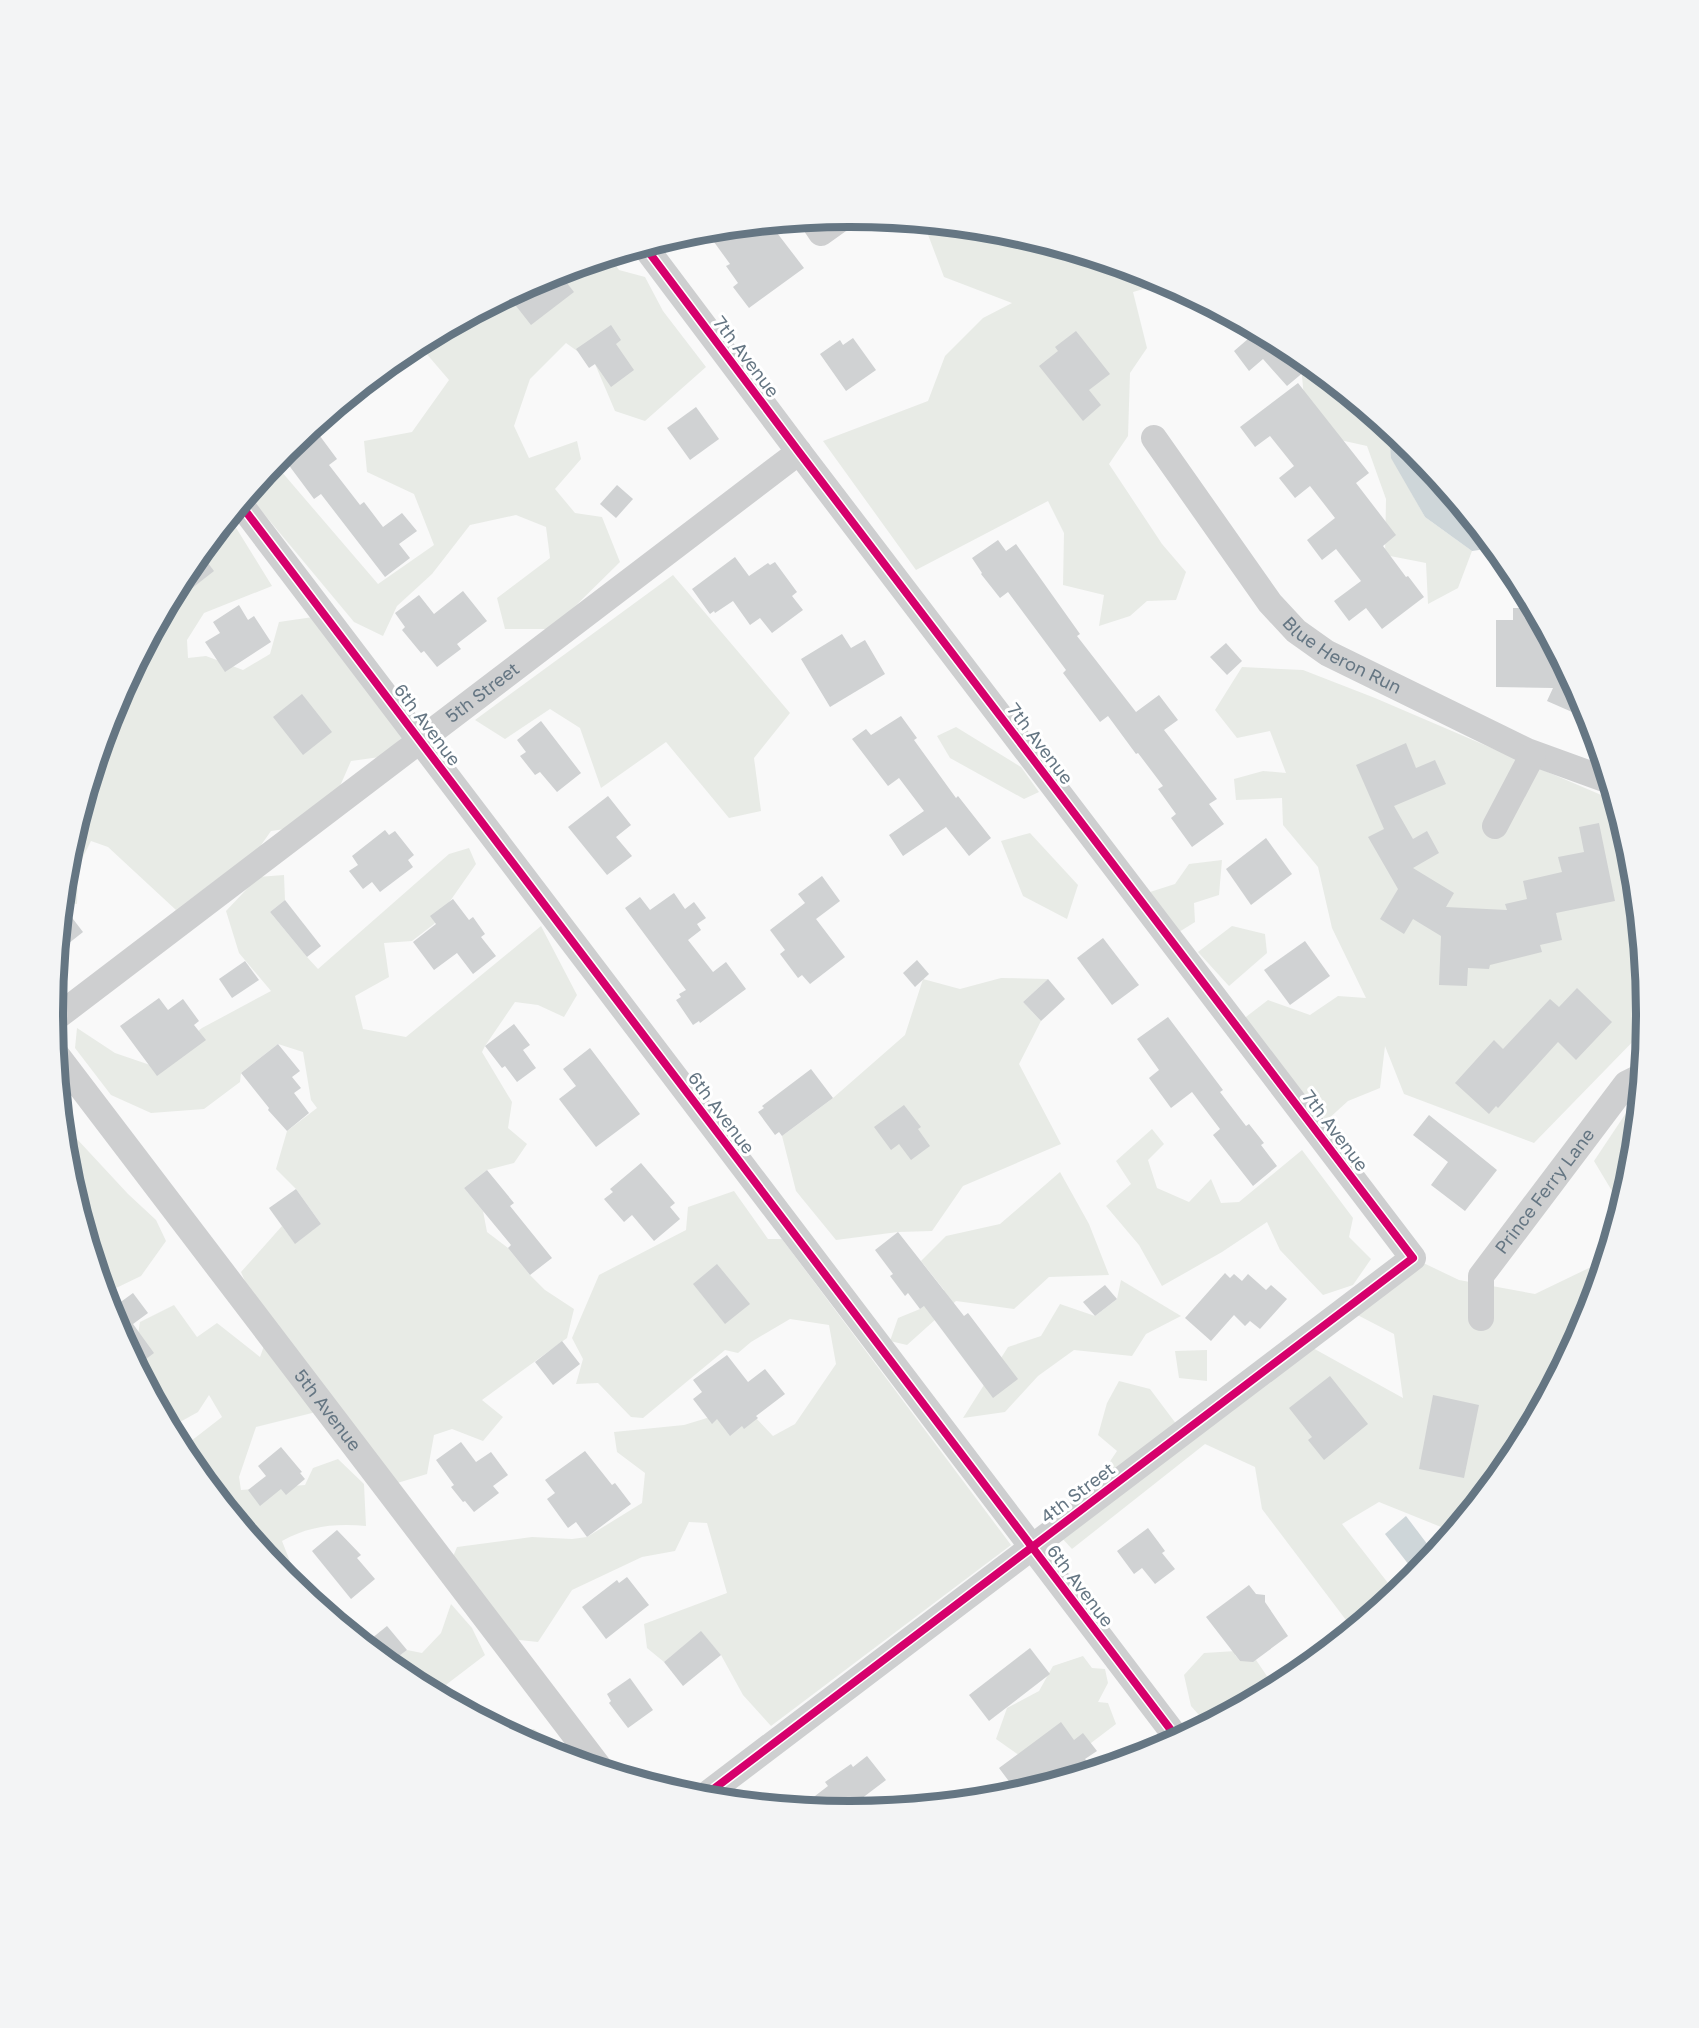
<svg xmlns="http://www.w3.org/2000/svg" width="1699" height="2028" font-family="'Golos Text',sans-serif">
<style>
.green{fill:#e8ebe6}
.water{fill:#ced6d9}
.building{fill:#d0d2d3}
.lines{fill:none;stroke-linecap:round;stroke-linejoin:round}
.street{stroke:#cecfd0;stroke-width:26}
.cycleway-casing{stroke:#fff;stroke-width:11}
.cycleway{stroke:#d6006c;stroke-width:8}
.labels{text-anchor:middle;stroke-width:6;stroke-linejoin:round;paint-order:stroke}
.street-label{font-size:18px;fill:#657683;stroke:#fff}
.rim{fill:none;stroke:#657683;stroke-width:8}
</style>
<rect width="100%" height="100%" fill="#f9f9f9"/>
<g class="green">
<polygon points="924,224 1005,232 1155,278 1164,283 1133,292 1147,348 1130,373 1128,436 1109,464 1162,544 1186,572 1176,600 1147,601 1130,616 1099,626 1104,595 1063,585 1064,533 1048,501 916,570 823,441 928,401 945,356 983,318 1012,303 944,277"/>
<polygon points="611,258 619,270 645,277 663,311 706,367 645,421 615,411 595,364 566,343 530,379 514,426 529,458 577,441 581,459 555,489 575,513 602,517 620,562 552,629 505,629 497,598 550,558 546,527 516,515 470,525 432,574 397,606 383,636 354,622 249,496 275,464 378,584 434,545 414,494 367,472 364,441 412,432 449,380 419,345 545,278"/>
<polygon points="1306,363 1389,431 1392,458 1425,517 1472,551 1458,588 1428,604 1426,563 1385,555 1386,499 1367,446 1340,440 1306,418 1301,366"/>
<polygon points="230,518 272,586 204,613 187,640 188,658 206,656 243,670 270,654 279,622 313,617 404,736 380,757 351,761 337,793 292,828 271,831 259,848 176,910 108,847 91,841 78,867 77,904 64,902 68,858 88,793 97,780 96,766 113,709 187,571"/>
<polygon points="673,575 790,713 754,758 761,811 729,818 666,742 601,788 580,728 550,709 505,739 475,720"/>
<polygon points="1242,667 1303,670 1375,698 1613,800 1631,859 1646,1014 1645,1029 1534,1143 1404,1094 1385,1046 1380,1088 1348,1101 1326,1121 1242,1020 1268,1000 1310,1015 1338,996 1366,998 1332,928 1318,867 1283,825 1282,798 1236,800 1234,779 1263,771 1286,773 1270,731 1237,738 1215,710"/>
<polygon points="956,727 1021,767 1039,792 1024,799 950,758 937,736"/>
<polygon points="1030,833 1078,885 1067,919 1023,896 1001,841"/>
<path d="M469 848 476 864 434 924 412 941 384 943 389 977 355 996 363 1029 406 1037 541 926 577 995 564 1017 538 1005 515 1002 485 1046 482 1052 512 1102 508 1128 527 1144 514 1163 487 1170 464 1188 483 1211 487 1232 508 1248 530 1275 545 1290 574 1309 567 1338 482 1400 503 1417 483 1441 452 1429 434 1435 427 1474 394 1484 316 1412 256 1427 239 1477 241 1490 305 1485 313 1468 338 1459 364 1484 366 1526C336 1523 308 1526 282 1541L293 1569 287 1578 187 1457 182 1448 222 1417 209 1395 198 1412 171 1427 132 1354 136 1348 140 1322 174 1305 197 1337 217 1323 260 1357 272 1324 254 1302 241 1272 282 1226 295 1243 321 1224 296 1189 276 1169 287 1131 317 1108 311 1100 303 1052 278 1044 241 1073 240 1082 204 1109 151 1113 111 1095 75 1048 77 1028 115 1053 153 1066 202 1028 271 991 239 953 226 911 258 877 284 875 285 900 270 912 307 957 318 969 449 854Z"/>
<polygon points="1222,860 1219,895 1194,903 1195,922 1179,932 1150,892 1175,884 1189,864"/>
<polygon points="1232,926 1265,934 1267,953 1229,986 1198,952"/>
<polygon points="1001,978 1048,979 1023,1002 1041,1021 1019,1064 1061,1144 963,1186 932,1231 898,1232 836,1240 796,1191 782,1136 833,1098 905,1035 923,979 960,989"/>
<polygon points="62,1106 76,1138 128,1194 156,1220 166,1241 141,1276 114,1289 119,1303 111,1313 68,1169"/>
<polygon points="1637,1107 1631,1170 1622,1198 1612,1191 1594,1161 1626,1113"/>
<polygon points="1152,1129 1164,1144 1148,1160 1157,1188 1189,1202 1211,1179 1221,1203 1239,1202 1302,1150 1353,1218 1349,1237 1371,1259 1353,1285 1323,1295 1280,1250 1267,1222 1222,1252 1162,1286 1139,1245 1106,1206 1131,1184 1116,1161"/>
<polygon points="1060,1172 1089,1224 1109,1275 1049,1277 1014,1309 956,1301 907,1345 890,1341 898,1318 920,1309 944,1290 921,1261 946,1236 1000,1224"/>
<polygon points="734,1191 768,1239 782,1239 1011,1545 771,1726 743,1695 721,1655 701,1632 664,1662 647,1648 644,1624 727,1593 707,1523 689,1522 675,1551 642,1557 572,1590 538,1642 510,1639 452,1559 457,1547 532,1537 572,1539 587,1537 642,1503 645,1473 617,1452 614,1432 684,1425 707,1418 754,1416 773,1436 795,1424 836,1364 829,1325 790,1319 751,1342 738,1353 725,1350 643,1418 631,1417 598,1383 576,1384 583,1359 572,1338 599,1275 686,1230 688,1207"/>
<polygon points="1413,1258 1459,1280 1535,1294 1591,1267 1601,1270 1586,1319 1512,1457 1451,1531 1379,1502 1342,1524 1395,1592 1352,1628 1262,1509 1255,1467 1205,1444 1072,1549 1060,1536 1117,1451 1098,1435 1107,1403 1119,1381 1150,1389 1177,1425 1302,1342 1403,1398 1394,1334 1346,1309"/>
<polygon points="1121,1280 1181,1316 1146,1334 1132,1356 1074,1350 1038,1376 1005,1412 963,1418 1008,1347 1041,1336 1060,1304 1095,1316 1117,1299"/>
<polygon points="1207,1350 1207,1381 1179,1378 1175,1351"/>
<polygon points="451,1604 472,1628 485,1655 447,1684 440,1694 406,1676 390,1663 407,1650 422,1653 441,1633"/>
<polygon points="1236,1651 1235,1655 1240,1661 1247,1661 1254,1657 1271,1682 1277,1685 1206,1723 1191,1706 1184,1675 1204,1653"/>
<polygon points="1083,1656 1092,1668 1105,1669 1108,1683 1098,1702 1108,1703 1116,1724 1091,1743 1061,1747 1030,1763 996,1739 1007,1708 1039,1691 1053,1666"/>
<polygon points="534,1729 549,1742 549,1752 508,1731"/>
</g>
<g class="water">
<polygon points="1389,431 1413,451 1493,548 1472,551 1425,517 1391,458"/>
<polygon points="1406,1516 1434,1553 1416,1574 1385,1534"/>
</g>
<g class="building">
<polygon points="771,225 804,268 749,308 733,287 738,283 726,266 730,264 706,231"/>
<polygon points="559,273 574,292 531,325 509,297 545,278"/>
<polygon points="611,325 621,340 616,344 634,370 611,387 595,364 589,368 576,349"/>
<polygon points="1076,331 1110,374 1089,390 1101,405 1083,421 1039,366 1058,351 1055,347"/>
<polygon points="1256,332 1293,352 1311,366 1287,386 1263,359 1249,371 1234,351"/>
<polygon points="853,338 876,370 846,391 820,354 840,340 843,345"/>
<polygon points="1298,383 1369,473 1356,483 1396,535 1383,546 1406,577 1408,576 1424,597 1382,629 1366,608 1349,621 1334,601 1361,581 1336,549 1322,560 1307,540 1335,518 1310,486 1295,498 1279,478 1294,466 1270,436 1255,447 1240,427"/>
<polygon points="696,407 719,439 690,460 667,428"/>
<polygon points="314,428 337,459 329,465 360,505 364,502 383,527 402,513 417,531 399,544 410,558 385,577 321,494 314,499 282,456"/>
<polygon points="617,485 633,499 616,518 600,504"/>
<polygon points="998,540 1006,551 1016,544 1080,634 1077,636 1136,712 1159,695 1178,720 1164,730 1217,799 1209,804 1224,824 1192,847 1171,818 1176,814 1158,789 1163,786 1138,753 1136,754 1108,716 1100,722 1063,673 1066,670 1008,592 1000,598 981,574 982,573 972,558"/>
<polygon points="201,554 214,571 168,607 187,571"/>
<polygon points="735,557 749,576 768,563 770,565 775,562 797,592 792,596 803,610 772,633 760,618 750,625 733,601 715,613 714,611 710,614 692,589"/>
<polygon points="463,591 487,621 457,644 461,649 437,667 424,651 421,653 402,630 405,627 395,613 419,595 434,614"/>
<polygon points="239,605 248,620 254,616 271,642 225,672 205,642 220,633 213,622"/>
<polygon points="1513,608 1532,608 1579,696 1572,712 1547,701 1553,688 1496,687 1496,620 1513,620"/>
<polygon points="842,634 851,648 865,640 885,674 830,707 801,659"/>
<polygon points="1226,643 1242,661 1227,675 1210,657"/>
<polygon points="302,694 332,732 303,755 273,717"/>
<polygon points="901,716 917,738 914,740 956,798 958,796 991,838 969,856 946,827 903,856 889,835 924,811 899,778 888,786 852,739 866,729 871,735"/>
<polygon points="541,721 581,773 557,792 540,772 535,775 520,756 526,752 517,740"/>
<polygon points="1406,743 1416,768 1435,760 1446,784 1394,806 1413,839 1427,831 1439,853 1413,868 1454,893 1446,907 1507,910 1505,904 1527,899 1523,881 1562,872 1558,857 1584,852 1579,827 1599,823 1615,901 1556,913 1562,940 1540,945 1542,952 1490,965 1489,969 1468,968 1467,986 1439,985 1441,936 1413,919 1404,934 1380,919 1398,889 1368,837 1384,829 1356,765"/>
<polygon points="608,796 631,825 616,837 632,856 607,875 568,827"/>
<polygon points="385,830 389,835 395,831 414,855 408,860 413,867 380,892 372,882 363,889 349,871 358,865 352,856"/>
<polygon points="1266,838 1292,874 1251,905 1226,869"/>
<polygon points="822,876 840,901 816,919 845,957 810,984 802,975 798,978 780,954 785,950 770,930 805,903 798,894"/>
<polygon points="674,893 685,909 694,902 706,918 697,924 701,930 688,940 713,972 726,962 746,989 700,1023 699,1021 693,1025 676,1000 681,997 679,994 686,990 625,908 640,897 650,910"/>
<polygon points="453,899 469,920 473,917 485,934 481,937 496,956 473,974 457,953 434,970 413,942 436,924 430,916"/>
<polygon points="285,900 321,946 307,957 270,912"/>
<polygon points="63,906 83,932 59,951"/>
<polygon points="1103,938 1139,985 1112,1005 1077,958"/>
<polygon points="1305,941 1330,976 1290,1005 1264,970"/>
<polygon points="917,960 929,974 915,987 903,973"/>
<polygon points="245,961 259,980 232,998 219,979"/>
<polygon points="1048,979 1065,999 1041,1021 1023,1002"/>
<polygon points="1577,988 1612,1022 1576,1060 1558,1042 1498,1108 1496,1106 1489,1114 1455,1083 1494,1040 1503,1049 1550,999 1559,1007"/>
<polygon points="159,998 168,1010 183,999 199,1021 194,1025 206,1040 157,1076 120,1026"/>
<polygon points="1168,1017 1223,1090 1220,1092 1246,1126 1249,1124 1264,1143 1261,1145 1277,1166 1253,1186 1213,1135 1220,1129 1192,1092 1171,1108 1149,1078 1159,1070 1137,1039"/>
<polygon points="514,1024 530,1045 523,1050 536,1068 517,1082 505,1066 502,1068 485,1046"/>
<polygon points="278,1044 300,1071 292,1077 301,1088 294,1093 309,1113 287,1131 268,1110 269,1108 241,1073"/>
<polygon points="590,1048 640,1114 596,1147 559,1099 576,1086 563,1069"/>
<polygon points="811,1069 833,1098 782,1136 779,1132 775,1135 758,1112 764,1108 762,1106"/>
<polygon points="904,1105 921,1127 918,1129 930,1146 911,1160 899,1144 891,1150 874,1127"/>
<polygon points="1429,1115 1497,1170 1465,1211 1431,1185 1448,1162 1413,1135"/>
<polygon points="641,1163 675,1203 670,1207 680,1219 654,1241 632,1215 624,1222 604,1199 613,1192 610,1189"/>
<polygon points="487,1170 514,1203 510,1206 552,1258 530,1275 508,1248 511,1245 464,1188"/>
<polygon points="296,1189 321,1224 295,1244 269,1208"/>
<polygon points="898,1232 964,1316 968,1313 1018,1379 993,1398 924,1306 920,1309 908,1293 905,1296 890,1276 893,1274 875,1250"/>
<polygon points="717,1264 750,1304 725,1324 693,1284"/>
<polygon points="1225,1273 1230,1278 1234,1274 1242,1281 1248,1274 1266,1290 1271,1285 1287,1299 1260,1329 1250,1321 1245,1326 1234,1315 1211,1341 1185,1318"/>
<polygon points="1105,1285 1117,1299 1095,1316 1083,1302"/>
<polygon points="133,1293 148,1313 133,1324 154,1353 138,1365 113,1319 109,1307 117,1302 118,1304"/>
<polygon points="562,1341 580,1364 553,1385 535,1362"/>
<polygon points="727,1355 748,1382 765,1369 785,1394 756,1416 758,1418 744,1429 742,1426 730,1436 717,1419 712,1424 693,1399 702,1392 693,1380"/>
<polygon points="1330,1376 1368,1424 1324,1460 1308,1440 1312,1437 1289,1408"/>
<polygon points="1433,1395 1479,1405 1464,1478 1419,1469"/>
<polygon points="461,1442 476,1462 491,1452 508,1475 493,1486 499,1493 474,1512 465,1501 463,1502 451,1487 454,1485 436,1460"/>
<polygon points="281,1447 302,1472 300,1473 305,1479 286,1495 281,1489 260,1506 248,1490 266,1476 258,1466"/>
<polygon points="585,1451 612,1485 615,1483 631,1504 587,1537 576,1522 568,1528 547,1499 555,1493 545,1480"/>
<polygon points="1148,1528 1165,1551 1162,1553 1175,1569 1155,1584 1142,1568 1134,1574 1117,1551"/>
<polygon points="337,1530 361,1555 357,1558 375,1579 351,1599 312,1551"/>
<polygon points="627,1577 649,1605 606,1639 582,1607 617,1580 619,1583"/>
<polygon points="1249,1585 1256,1594 1265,1595 1265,1602 1288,1636 1253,1662 1240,1661 1206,1617"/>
<polygon points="387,1626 407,1650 390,1663 366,1643"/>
<polygon points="701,1631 721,1655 683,1686 664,1662"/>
<polygon points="1030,1648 1050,1674 989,1721 969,1695"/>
<polygon points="630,1678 653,1710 628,1728 609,1703 611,1701 607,1694"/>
<polygon points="1061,1722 1074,1740 1083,1733 1097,1751 1085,1759 1093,1769 1017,1792 999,1768"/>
<polygon points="867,1756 886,1780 857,1802 858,1810 802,1806 828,1786 825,1782 851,1764 853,1767"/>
</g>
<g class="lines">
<g class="street">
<polyline points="813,221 821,233 842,218"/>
<polyline points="645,247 799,452 1413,1258 703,1797"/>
<path id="s1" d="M1154 438 1270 603 1296 631 1327 653 1527 751 1607 780"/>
<polyline points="241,505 1177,1738"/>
<polyline points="1495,826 1533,754"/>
<path id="s2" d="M53 1020 799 452"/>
<path id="s3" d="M56 1054 599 1767"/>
<path id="s4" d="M1481 1318V1276L1626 1084 1640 1077"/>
</g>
<g class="cycleway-casing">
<g id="cycleway">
<polyline points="645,247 799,452 1413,1258 703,1797"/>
<polyline points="241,505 1177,1738"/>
</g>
</g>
<use href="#cycleway" class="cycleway"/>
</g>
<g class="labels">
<g class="street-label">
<text transform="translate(746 357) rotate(53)" y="6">7th Avenue</text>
<text dy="6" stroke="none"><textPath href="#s1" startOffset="292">Blue Heron Run</textPath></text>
<text dy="6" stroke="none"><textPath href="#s2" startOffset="540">5th Street</textPath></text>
<text transform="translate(427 725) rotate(53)" y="6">6th Avenue</text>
<text transform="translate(1040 744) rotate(53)" y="6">7th Avenue</text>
<text transform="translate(721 1113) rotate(53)" y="6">6th Avenue</text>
<text transform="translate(1335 1131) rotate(53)" y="6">7th Avenue</text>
<text dy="6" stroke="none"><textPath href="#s4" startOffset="148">Prince Ferry Lane</textPath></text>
<text dy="6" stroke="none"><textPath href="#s3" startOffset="448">5th Avenue</textPath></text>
<text transform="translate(1078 1493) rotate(-37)" y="6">4th Street</text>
<text transform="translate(1080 1586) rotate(53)" y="6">6th Avenue</text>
</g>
</g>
<path d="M0 0H1699V2028H0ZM849 227H850A786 786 0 0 1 1636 1013V1015A786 786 0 0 1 850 1801H849A786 786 0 0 1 63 1015V1013A786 786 0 0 1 849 227Z" fill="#f3f4f5" fill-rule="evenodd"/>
<path class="rim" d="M849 227H850A786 786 0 0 1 1636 1013V1015A786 786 0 0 1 850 1801H849A786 786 0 0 1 63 1015V1013A786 786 0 0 1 849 227Z"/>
</svg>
